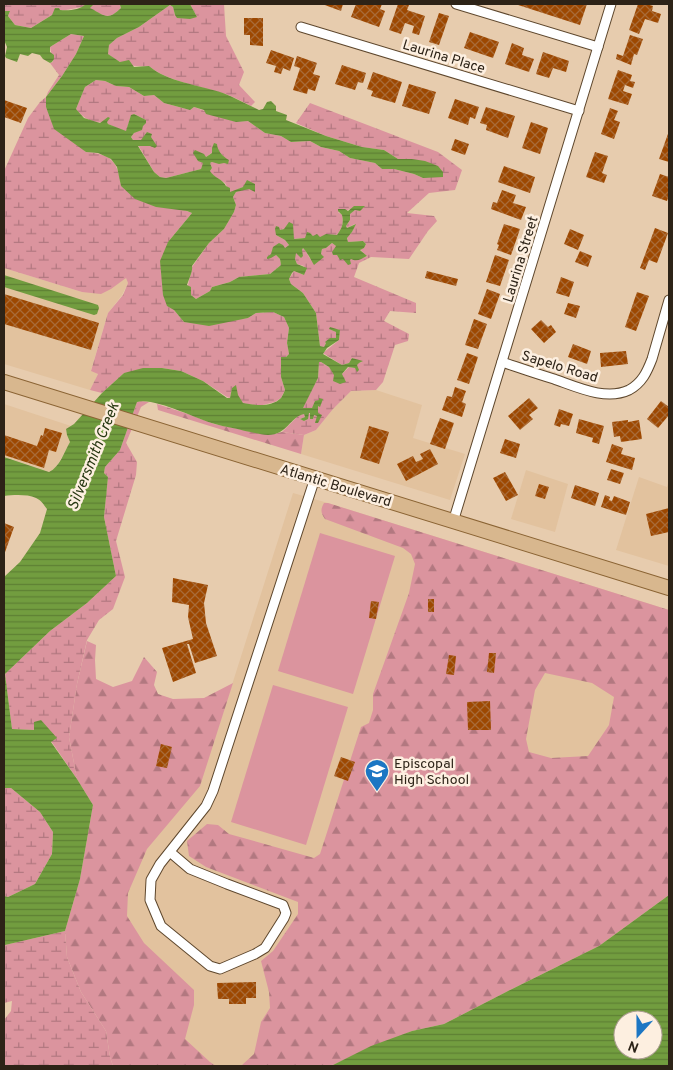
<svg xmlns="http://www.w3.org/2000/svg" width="673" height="1070" font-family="Overpass,sans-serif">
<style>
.built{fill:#e2c29e}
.forest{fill:url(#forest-firs);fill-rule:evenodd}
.wetland{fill:url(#wetland-marsh)}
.pitch{fill:#db949e}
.water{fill:url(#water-rules);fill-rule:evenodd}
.building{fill:url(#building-cross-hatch)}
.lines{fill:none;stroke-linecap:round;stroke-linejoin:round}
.street-casing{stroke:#5e472d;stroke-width:11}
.primary-casing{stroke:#8b6434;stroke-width:16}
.street{stroke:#fff;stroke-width:9}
.primary{stroke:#d8b78e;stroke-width:14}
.labels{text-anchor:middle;stroke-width:5;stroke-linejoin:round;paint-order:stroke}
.street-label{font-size:14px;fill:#2d2317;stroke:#fdefe0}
.poi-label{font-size:14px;fill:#2d2317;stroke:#fdefe0;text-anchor:start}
.water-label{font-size:15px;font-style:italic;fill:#273812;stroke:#fdefe0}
</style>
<defs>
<pattern id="forest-firs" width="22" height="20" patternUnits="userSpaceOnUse" patternTransform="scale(1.25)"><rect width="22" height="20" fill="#db949e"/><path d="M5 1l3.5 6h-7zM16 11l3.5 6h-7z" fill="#b27880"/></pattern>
<pattern id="wetland-marsh" width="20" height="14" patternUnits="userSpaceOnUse" patternTransform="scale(1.25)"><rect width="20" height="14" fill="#db949e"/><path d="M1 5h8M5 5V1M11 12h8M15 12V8" fill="none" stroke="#b27880"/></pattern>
<pattern id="water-rules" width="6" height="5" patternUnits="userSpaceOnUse" patternTransform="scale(1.25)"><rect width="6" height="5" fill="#729d3f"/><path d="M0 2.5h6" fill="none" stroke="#5e8034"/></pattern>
<pattern id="building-cross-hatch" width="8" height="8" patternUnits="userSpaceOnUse" patternTransform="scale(1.25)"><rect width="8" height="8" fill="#9d4801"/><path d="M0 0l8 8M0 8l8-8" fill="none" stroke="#a86b38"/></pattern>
</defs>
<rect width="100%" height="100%" fill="#e7ccae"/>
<g class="built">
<polygon points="4,268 82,292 119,283 126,277 128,283 122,295 108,313 91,370 98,374 90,390 4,364"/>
<polygon points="376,390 422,405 413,438 465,454 450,500 301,454 304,435 316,430 333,409 351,391"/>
<polygon points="4,404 71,426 66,430 67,435 70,442 58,464 54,469 49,472 4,457"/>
<polygon points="526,470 568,484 555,532 511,519"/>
<polygon points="639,477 667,487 669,479 669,566 616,550"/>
<polygon points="293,493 328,503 669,610 669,895 331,1066 113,1066 93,805 77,779 217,732"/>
</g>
<g class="forest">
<polygon points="157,404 188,414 214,424 264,434 270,435 282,432 304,435 301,454 158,410"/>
<path d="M324 503H328L669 610V895L599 946 508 991 444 1024 412 1031 339 1062 331 1066H242V1065L254 1054 261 1022 270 1008 269 992 261 961 273 951 298 914V902L206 867 189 856 187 841 207 824 218 825 229 834 314 858 320 854 361 727 369 723 373 710V694L409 593 415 564 411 554 403 548 325 519C321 513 320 510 324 503ZM545 673 592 683 614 697 609 725 588 756 551 758 529 752 526 739 535 690Z"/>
<polygon points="87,641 96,645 95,660 96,679 113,687 132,681 144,657 157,672 154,685 158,694 173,699 204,698 233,683 200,786 147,849 128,893 127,916 144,943 194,990 194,1005 185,1039 210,1062 216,1066 113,1066 110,1057 106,1031 81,992 67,957 65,931 80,879 93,805 77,779 69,737 77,684"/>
</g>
<g class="wetland">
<polygon points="5,4 86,4 83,7 66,10 60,10 31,28 15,25 8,16 10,11 4,11"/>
<path d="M94 4H121L120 5 121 8C107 21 106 16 89 8Z"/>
<path d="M190 4H224L226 36 244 72 239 85 255 102 251 106C241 101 232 96 222 93 200 86 166 81 149 66 131 67 122 65 108 54L109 45 117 38 139 27 170 5 173 7 175 15 197 17Z"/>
<path d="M71 34 84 36 76 54 62 76 46 97V107L50 115 86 152C111 154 118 161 121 186L192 213 168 242 174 310 184 322 195 323 248 318 256 313 273 312 284 317 289 328 287 343 289 354 286 357H282L281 377 285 390 281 398 275 402 259 406 243 403 232 389 230 398 227 397 203 381 181 371 162 368 124 373 102 393 90 390 98 374 91 371 108 313 123 295 128 283 126 278 111 289 101 294 82 292 4 268V171L28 118 40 102 46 97 48 92 59 75 50 63 53 62 50 47Z"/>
<path d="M96 80 105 81 116 86 129 87 144 96 154 95 164 103 190 110 194 107 236 122 248 121 265 133 281 136 291 142 310 141 321 147 339 151 350 158 375 163 382 169H394L414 174 423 178 443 176 412 159H398L384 150 362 147 326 136 296 123 310 103 438 152 462 170 455 190 429 193 407 213 434 216 437 221 428 231 409 259 371 257 359 263 354 277 416 303V313L390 311 384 321 409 334 408 341 395 345 383 382 376 390 351 391 333 409 316 430 304 435 282 432 299 415 304 414 305 417 300 419 305 421 308 413 317 416 319 400 312 408H302L318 378 319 362H321L329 367 335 375 342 374 349 367 355 368 358 363 362 362 352 358 349 363 342 365 323 353 339 340 340 330 330 329 336 332V338L326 343 324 347 320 346 316 313 303 293 291 284 289 279 294 271 304 275V266L297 264 295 259V252L302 250 303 248C307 252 308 256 311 260L321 254 322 249 326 248 332 243 336 246 337 255 343 259 350 260 351 258 367 257 360 249 364 248 366 244 363 241 348 242 347 237 352 232 355 224 347 228 346 226 350 220 349 214 355 210 364 206C353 206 349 211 338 212L342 215C344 224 342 228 337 235L326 234 320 238 313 236 310 233 305 238 293 239 284 229 280 230 276 235 285 240 289 245 276 255 280 259 281 265 270 274 239 277 230 282 212 287 210 291 196 299C181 288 192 279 192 267L209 243 224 229 234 212 236 205 233 197 236 192 249 188 255 184 243 187 230 193 225 183 211 174 210 171 212 168 210 163 224 157 217 149 206 157 201 169 166 178 160 177 154 172 138 145 150 146 142 140H133L131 137C136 129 142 129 146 120L134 114 131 116 126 132 108 124 107 122C93 124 84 119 76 109L85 87Z"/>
<polygon points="141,401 149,402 141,407 126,443 137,462 136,475 116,541 125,577 113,609 99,620 87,640 77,684 69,737 77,779 51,741 57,738 34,730 12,729 5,674 50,631 87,603 116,576 104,517 108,477 104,473 105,467 120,450 137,402"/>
<polygon points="4,788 11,788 40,812 53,832 52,854 35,884 8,897 4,896"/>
<polygon points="65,931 67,957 81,992 106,1031 110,1057 113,1066 4,1066 4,1020 11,1011 12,1001 4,1003 4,947 5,945"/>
</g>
<g class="pitch">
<polygon points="320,533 395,556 353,694 278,671"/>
<polygon points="273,685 348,707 306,845 231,822"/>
</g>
<g class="water">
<path d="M86 4H94L90 8C106 16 107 21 121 8L120 5 121 4H190L197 17 190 19 177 18 175 15 173 7 170 5 139 27 117 38 109 45 108 54 120 62 129 60 134 67 149 66C167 82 200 85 223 93 235 98 247 104 259 110L263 109 267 102 271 101 276 106V111L287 115 286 120 326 136 362 147 384 150 398 159H412L425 161 438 166 443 172V177L423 178 414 174 394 169H382L375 163 350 158 339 151 321 147 310 141 291 142 281 136 265 133 248 121 236 122 206 114 204 110 194 107 190 110 164 103 154 95 144 96 129 87 116 86 105 81 96 80 85 87 76 109 84 118 100 123 108 117 110 118 107 122 108 124 126 131 131 115 134 114 146 120V123L143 126 142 130 134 133 131 137 133 140H141L147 132 152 134 151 137 157 146 155 148 150 146H138L154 172 160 177 166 178 201 169 203 163 198 161 193 153 195 150 204 154 206 157 212 153V148L214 143 217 144C217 150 223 157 229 160L228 164 224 163 219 164 212 162 210 163 212 168 210 171C214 178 223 179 226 186L230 188V192L243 187 247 180 255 184V192L249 189 236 192 233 197 236 205 234 212 224 229 209 243 192 266C193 271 189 279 187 285L191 287V295L196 299 210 291 212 287 230 282 239 277 270 274 281 265 280 259 276 255 271 258 267 259V257L271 254 273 247 279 243 283 245 285 248 289 245 285 240 276 235 275 229 276 226 279 227 280 230 284 229 289 222 293 224 294 239 305 238 307 232 310 233 313 236 317 234 320 237 326 234 337 235C342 228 344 224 342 215L338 211V209H345L348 211 354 206H365L360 211 355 210 350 214V220L346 226 347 228 356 224 352 232 347 238 348 242 363 241 366 244 364 248 360 250 367 256C361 259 357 262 351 259L350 260 351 264 348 265 343 259 340 260 337 255H333L332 252 336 246 332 243 326 248 322 249 321 254 324 257 314 265C311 260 307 252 303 248L302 250 303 256 301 258 296 253 295 259 297 264 307 268 304 275 294 271 292 273 289 279 291 284 303 293 316 313 320 346 324 347 326 343 325 342 330 338H336V332L329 329 330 327 340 330 339 340 327 348 323 354 342 365 349 363 352 358 363 361 359 363 357 365 359 370 357 372 355 368 348 367 342 374 346 382 340 384 333 381 334 375 329 367 321 362H319L318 378 303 408H312L315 401 319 400V398L323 399 320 407 318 406V413L322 415 318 423H315L317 416 314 415 313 419H310V413H309L308 419 304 421 300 419 305 417 304 414C290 417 287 435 268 435 261 435 253 432 245 431 235 428 225 427 215 424 196 419 154 397 137 402L120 450 105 467 104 473 108 477 104 517 116 576 87 603 50 631 5 674 12 729 34 730V722L41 720 57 738 51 742 77 779 93 805 80 879 65 931 5 945 4 947V896L8 897 35 884 52 854 53 832 40 812 11 788H4V577L20 562 40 533 47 509C44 505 41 500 36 498 27 494 13 495 4 496V457L49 472C60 467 64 452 70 442L67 435 66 429 74 424 102 393 124 373 143 368H162L181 371 203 381 227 398H230L232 388 236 385 238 395 243 403C254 405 271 408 281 398 282 397 284 392 285 390L281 377V357H286L289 354 287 343 289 328 284 317 273 312 256 313 248 318 209 326 184 322 174 310 167 306 163 295 160 261 168 242 192 213 187 211 156 207 135 199 121 186 117 167 111 159 98 153 86 152 54 129 46 107V97L62 76 76 54 84 36 71 34 50 47V52L54 55V59L52 62 50 63 43 59 40 55 32 53 28 56 20 54 17 62 6 58 5 56 7 47 4 40V11H10L8 16 15 25 31 28 52 15 55 8H59L60 10C68 11 80 10 86 4Z"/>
<polygon points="4,275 98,305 99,308 97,314 94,315 4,287"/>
<path d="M669 895V1066H331L371 1046 412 1031 444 1024 508 991 599 946ZM623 1020H653V1050H623Z"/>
</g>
<g class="building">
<polygon points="322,4 343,4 341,11"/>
<polygon points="356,4 382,4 380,9 385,11 379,27 351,17"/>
<polygon points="398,4 409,5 407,10 425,16 419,35 412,33 414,26 405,23 401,34 389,30"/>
<polygon points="515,4 587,4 580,25"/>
<polygon points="638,4 646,4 653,6 652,11 661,14 658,23 645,19 639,34 629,30"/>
<polygon points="439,13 449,16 439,45 429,42"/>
<polygon points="244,18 263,18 263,46 250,45 250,35 244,35"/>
<polygon points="470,32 499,42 493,58 464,48"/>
<polygon points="630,35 643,39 637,55 634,54 631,65 616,59 617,54 623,56"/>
<polygon points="512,43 524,48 522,55 534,59 529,72 505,64"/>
<polygon points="271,50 294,58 290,71 283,68 281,74 274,72 276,66 266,63"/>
<polygon points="543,52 569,61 566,72 553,68 549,78 536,74"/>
<polygon points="297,56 317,63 313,74 320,76 315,91 308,89 307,94 293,90 300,68 294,66"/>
<polygon points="342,65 366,73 363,83 358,82 355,90 335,84"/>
<polygon points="618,70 632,75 630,81 635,82 633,88 625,85 623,91 632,94 628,105 608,99"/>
<polygon points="373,72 402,82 395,103 371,96 373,91 367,89"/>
<polygon points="409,84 436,92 429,114 402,106"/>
<polygon points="455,99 479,107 475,119 470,117 468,125 448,118"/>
<polygon points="4,100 27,108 21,123 4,117"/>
<polygon points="486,107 515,116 508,138 486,130 487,125 480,123"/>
<polygon points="610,108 618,111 614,120 620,122 614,139 601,134"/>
<polygon points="531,122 548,128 540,154 522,148"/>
<polygon points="669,131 669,162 659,159"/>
<polygon points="455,139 469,144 465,155 451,150"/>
<polygon points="595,152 608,156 602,173 607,175 604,183 586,177"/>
<polygon points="504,166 535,177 530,193 498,182"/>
<polygon points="660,174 669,177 669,195 667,201 652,196"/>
<polygon points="502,190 516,195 513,203 526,207 521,220 491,209 493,202 497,203"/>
<polygon points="504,224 520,229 511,255 497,250 499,245 497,244"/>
<polygon points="655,228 668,233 657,263 649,260 645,270 640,268"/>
<polygon points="570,229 584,235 578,250 564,244"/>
<polygon points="580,251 592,256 588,267 575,262"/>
<polygon points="495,255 509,260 500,286 486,282"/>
<polygon points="427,271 458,279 456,286 425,278"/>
<polygon points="561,277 574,282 569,297 556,293"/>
<polygon points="487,289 500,294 491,319 478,314"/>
<polygon points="637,292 649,296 636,331 625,327"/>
<polygon points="4,294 99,323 91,350 4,324"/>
<polygon points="568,303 580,306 576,318 564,314"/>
<polygon points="474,319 487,324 478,349 465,345"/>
<polygon points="541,320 548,327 551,325 556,332 544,343 531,329"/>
<polygon points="573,344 591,351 587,364 568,357"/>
<polygon points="626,351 628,364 601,367 600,353"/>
<polygon points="467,353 478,357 469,384 457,380"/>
<polygon points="455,387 466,391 462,402 466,404 462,417 442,410 447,396 452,397"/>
<polygon points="529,398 538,408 529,415 533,419 520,430 508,416"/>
<polygon points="661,401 669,407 669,415 658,428 647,419"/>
<polygon points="559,409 573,414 569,426 561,424 560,427 554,425"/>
<polygon points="440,418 454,423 445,449 430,444"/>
<polygon points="579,419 604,426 599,444 592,442 593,438 576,433"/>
<polygon points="628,420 628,422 639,420 642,439 621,442 620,436 614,437 612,422"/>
<polygon points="369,426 389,432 379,464 360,458"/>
<polygon points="45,428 62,433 56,452 49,450 44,468 4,455 4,435 37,446 41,435 43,436"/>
<polygon points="505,439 520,444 516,458 500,453"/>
<polygon points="612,444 623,448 621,454 635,458 632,470 606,462"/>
<polygon points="430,449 438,464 406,481 397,464 413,456 416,462 423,459 420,454"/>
<polygon points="611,469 624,473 620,484 607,480"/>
<polygon points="505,472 518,495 506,501 493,478"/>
<polygon points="539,484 549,487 545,499 535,496"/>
<polygon points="575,485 599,493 595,506 571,498"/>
<polygon points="605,495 610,497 609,500 612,501 614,496 630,502 626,515 601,507"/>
<polygon points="669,508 669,532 651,536 646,514"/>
<polygon points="4,523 14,527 4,555"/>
<polygon points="173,578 208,585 204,603 206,623 217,656 195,663 189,644 187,644 196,673 173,682 162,648 193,639 188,617 189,605 172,602"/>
<rect x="428" y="599" width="6" height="13"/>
<polygon points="371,601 379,602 376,619 369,618"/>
<polygon points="489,653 496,653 494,673 487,672"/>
<polygon points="449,655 456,656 454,675 446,674"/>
<polygon points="490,701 491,730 468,730 467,702"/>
<polygon points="161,744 172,747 167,768 156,766"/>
<polygon points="341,757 355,762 348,781 334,776"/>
<polygon points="256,982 256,998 246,998 246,1004 229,1004 229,999 218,999 217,983"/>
</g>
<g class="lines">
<g class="street-casing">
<g id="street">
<polyline points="456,4 598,47"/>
<polyline points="301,27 579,111"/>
<path d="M502 362C520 368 537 374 554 379 577 387 606 401 629 390 642 383 647 372 652 359L669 300"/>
<polyline points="453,522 611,4"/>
<polyline points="170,852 190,869 227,884 283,905 286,913 284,918 265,948 255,954 220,969 210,966 161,926 150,900 151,880 160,864 206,806 213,791 315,478"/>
</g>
</g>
<g class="primary-casing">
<polyline id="primary" points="4,382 669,588"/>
</g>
<use href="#street" class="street"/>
<use href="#primary" class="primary"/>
</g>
<defs>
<g id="school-pin" transform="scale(1.25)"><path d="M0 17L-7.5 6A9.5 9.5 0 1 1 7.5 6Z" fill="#1c76c3" stroke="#fdefe0"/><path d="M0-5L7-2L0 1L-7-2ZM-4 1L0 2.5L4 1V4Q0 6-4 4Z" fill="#fff"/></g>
</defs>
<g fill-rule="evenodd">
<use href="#school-pin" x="377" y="771"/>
</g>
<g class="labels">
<g class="street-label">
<text transform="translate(444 56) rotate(17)" y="5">Laurina Place</text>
<text transform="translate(520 259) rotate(-73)" y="5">Laurina Street</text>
<text transform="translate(560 366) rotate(17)" y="5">Sapelo Road</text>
<text transform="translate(336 485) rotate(17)" y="5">Atlantic Boulevard</text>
</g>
<g class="poi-label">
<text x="394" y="768">Episcopal<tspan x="394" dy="16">High School</tspan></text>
</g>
<g class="water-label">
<text transform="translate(93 456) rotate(-68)" y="5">Silversmith Creek</text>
</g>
</g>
<rect width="673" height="1070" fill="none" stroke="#2d2317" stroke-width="10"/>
<g transform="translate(638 1035) rotate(201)"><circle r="24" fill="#fdefe0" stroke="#aa9d90"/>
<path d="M0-4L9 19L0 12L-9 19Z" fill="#1c76c3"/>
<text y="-8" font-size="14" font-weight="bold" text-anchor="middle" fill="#2d2317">N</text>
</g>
</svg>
